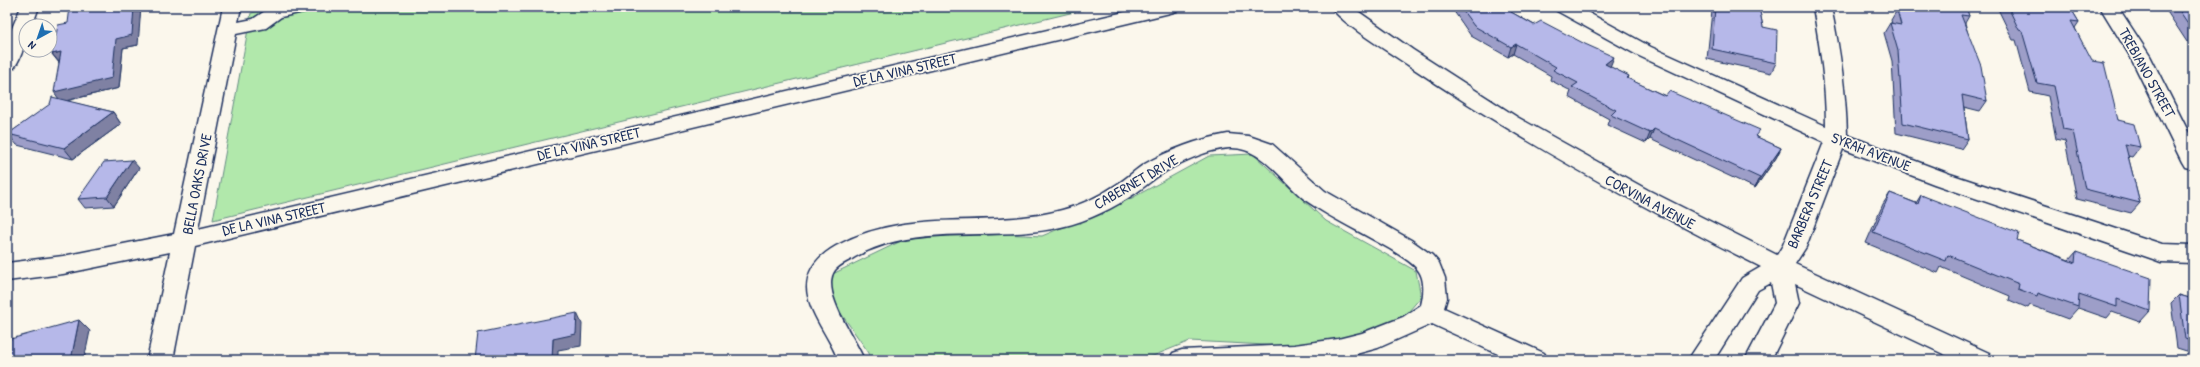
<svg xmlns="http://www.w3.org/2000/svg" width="2200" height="367" font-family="'Patrick Hand',sans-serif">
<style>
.green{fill:#b1e8ab;stroke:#668c84}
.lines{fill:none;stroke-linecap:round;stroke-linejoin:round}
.minor-casing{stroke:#1b2f5e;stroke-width:3}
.minor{fill:#fbf7ec;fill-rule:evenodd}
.wall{fill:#9d9ec8;stroke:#1b2f5e}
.shaded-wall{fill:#7f81a3;stroke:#1b2f5e}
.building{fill:#b6b8e9;stroke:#1b2f5e}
.labels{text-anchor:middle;stroke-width:3.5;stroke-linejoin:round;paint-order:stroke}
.street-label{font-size:15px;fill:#1b2f5e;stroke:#fbf7ec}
</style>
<rect width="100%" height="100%" fill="#fbf7ec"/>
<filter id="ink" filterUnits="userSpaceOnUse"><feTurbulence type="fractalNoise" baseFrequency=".025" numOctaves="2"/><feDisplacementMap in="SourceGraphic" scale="8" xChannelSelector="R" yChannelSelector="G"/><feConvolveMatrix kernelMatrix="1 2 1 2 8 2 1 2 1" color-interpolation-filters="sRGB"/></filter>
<g filter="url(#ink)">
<g class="green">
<polygon points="281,7 1095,7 213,220 251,13"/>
<polygon points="1253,154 1326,221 1416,271 1421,297 1392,331 1285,346 1190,341 1143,360 870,360 869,353 818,281 924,230 1042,236 1132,198 1209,156"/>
</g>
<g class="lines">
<g class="minor-casing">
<g id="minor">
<path d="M21 7H39L32 26H26C26 41 23 55 14 68L7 70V40Z"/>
<polygon points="223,7 241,7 238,22 253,19 268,9 277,7 310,7 308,11 281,17 266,28 236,34 198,229 1146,7 1179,7 1177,11 1170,13 195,246 173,360 147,360 170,252 63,274 7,281 7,263 63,256 174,234"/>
<path d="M1331 7H1352L1413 50 1517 117 1648 190 1777 255 1783 245 1824 142 1637 55 1557 11 1555 7H1578L1651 47 1826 126C1826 85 1820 47 1813 7H1831C1840 50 1846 91 1847 135L1950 174 2162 244 2193 245V263L2161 262 2153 259 1934 184 1843 149 1806 247 1795 264 1989 353 1993 360H1956L1795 284 1799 303 1771 360H1745L1775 303 1771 283 1758 290 1714 360H1688L1742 278 1761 267C1639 206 1521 141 1408 65 1389 52 1342 24 1331 7Z"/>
<polygon points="2100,7 2118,7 2150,56 2193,141 2193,169 2185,167 2182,162 2130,56"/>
<path d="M1228 134 1249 136 1272 144 1325 191 1411 240 1432 255 1439 263 1445 278 1447 298 1444 308 1544 353 1548 360H1511L1432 324 1378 348 1334 360H1169L1173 353 1182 350 1294 345 1338 339 1362 333 1403 317 1421 305C1424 294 1425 279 1418 270 1411 261 1399 255 1390 249 1363 233 1334 220 1308 202 1283 184 1263 146 1229 148 1205 150 1176 164 1157 177 1147 184 1138 192 1128 198 1105 213 1079 224 1052 229 987 241 915 223 855 257 849 261 840 264 835 270 819 291 856 339 864 360H838C830 337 808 313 807 288 807 268 820 255 836 246 911 205 985 231 1062 210 1081 205 1100 196 1116 185 1126 179 1134 171 1143 165 1169 150 1199 139 1228 134Z"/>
</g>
</g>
<use href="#minor" class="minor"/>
</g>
<g class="wall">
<polygon points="1451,7 1508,7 1511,12 1610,67 1629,76 1628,79 1781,148 1776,158 1755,188 1650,139 1646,143 1607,125 1609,119 1569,97 1571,91 1550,80 1551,76 1513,54 1508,57 1471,36"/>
<polygon points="1663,7 1759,7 1763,27 1776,63 1771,73 1707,59 1712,11"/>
<polygon points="1897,7 1966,7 1969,16 1965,23 1987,101 1980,111 1964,107 1968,139 1961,149 1896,133 1892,61 1884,33 1890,23 1892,24 1891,20 1897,10 1898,11"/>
<polygon points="1997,7 2070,7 2079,22 2075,28 2118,120 2140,147 2132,157 2128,156 2140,203 2131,213 2077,199 2065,141 2056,139 2048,96 2030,92 2016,40 2013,40"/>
<polygon points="2164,7 2193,7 2193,44 2192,43 2187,42"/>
<polygon points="138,45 123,48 119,88 66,101 113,112 121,124 73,159 17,145 8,134 59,99 59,63 52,54"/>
<polygon points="139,168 114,206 85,208 78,199"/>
<polygon points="1890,193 1916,203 1921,195 2017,240 2069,260 2076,252 2150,311 2140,322 2112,312 2107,318 2078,308 2068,319 2030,305 2028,308 2009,300 2010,296 1941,267 1938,273 1866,243 1883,204"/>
<polygon points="2179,295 2193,299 2193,353 2177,348 2171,303"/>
</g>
<g class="shaded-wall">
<polygon points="134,7 141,7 138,45 123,48 119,88 61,102 54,92 116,39"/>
<polygon points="1516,44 1513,54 1508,57 1511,47"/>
<polygon points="61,52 60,63 52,54"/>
<polygon points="1614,57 1610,67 1605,64"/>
<polygon points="113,112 121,124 73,159 64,148"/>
<polygon points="1654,129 1650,139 1646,143 1650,133"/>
<polygon points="1781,148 1776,158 1755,188 1760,178"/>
<polygon points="132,160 139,168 114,206 107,197"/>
<polygon points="7,187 10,196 7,197"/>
<polygon points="577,313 582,324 581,346 558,350 558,360 552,360 553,339"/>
<polygon points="79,320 90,331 84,360 71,360"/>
</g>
<g class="building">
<polygon points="70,7 134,7 132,35 116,39 112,78 54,92 61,52 52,54 58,25 68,23"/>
<polygon points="1460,7 1508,7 1511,12 1534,25 1541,21 1585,44 1614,57 1605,64 1629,76 1627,78 1665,96 1669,91 1760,130 1755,136 1781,148 1760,178 1654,129 1650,133 1611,115 1616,110 1572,87 1578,83 1553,70 1556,67 1516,44 1511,47 1474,26"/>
<polygon points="1715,7 1759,7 1763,27 1777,30 1776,63 1712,49"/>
<polygon points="1905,7 1966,7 1969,16 1961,15 1981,66 1987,101 1962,95 1968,139 1903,123 1898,51 1890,23 1901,25 1897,10 1907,12"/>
<polygon points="2008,7 2070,7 2079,22 2071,21 2092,61 2104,63 2118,120 2134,124 2140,147 2125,144 2140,203 2085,189 2073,131 2063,129 2054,86 2037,83 2022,31 2019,30"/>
<polygon points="2177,7 2193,7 2193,31"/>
<polygon points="52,97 113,112 64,148 8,134 50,104"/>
<polygon points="132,160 107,197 78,199 104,162"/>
<polygon points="1890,193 1918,204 1921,195 2019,233 2017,240 2075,263 2076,252 2151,278 2150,311 2117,299 2117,307 2079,294 2078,307 2038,293 2037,296 2018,289 2019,284 1948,255 1946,261 1873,232"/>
<polygon points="2179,295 2193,299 2193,342 2185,339"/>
<polygon points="577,313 576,334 553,339 552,360 475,360 478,333"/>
<polygon points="79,320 71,360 7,360 7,340"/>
</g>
</g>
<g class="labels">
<g class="street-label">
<text transform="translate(905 70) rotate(-13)" y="5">DE LA VINA STREET</text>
<text transform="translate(2147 73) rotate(61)" y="5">TREBIANO STREET</text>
<text transform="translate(589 144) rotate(-13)" y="5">DE LA VINA STREET</text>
<text transform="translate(1871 152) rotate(21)" y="5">SYRAH AVENUE</text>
<text transform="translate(1136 182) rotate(-30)" y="5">CABERNET DRIVE</text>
<text transform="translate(197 184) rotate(-79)" y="5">BELLA OAKS DRIVE</text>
<text transform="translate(1650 202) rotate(28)" y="5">CORVINA AVENUE</text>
<text transform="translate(1810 204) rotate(-67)" y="5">BARBERA STREET</text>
<text transform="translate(274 219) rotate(-13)" y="5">DE LA VINA STREET</text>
</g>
</g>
<rect width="2200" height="367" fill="none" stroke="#fbf7ec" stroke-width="24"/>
<rect x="12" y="12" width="2176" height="343" fill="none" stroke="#1b2f5e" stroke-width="1.5" filter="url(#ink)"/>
<g transform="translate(38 38) rotate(220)"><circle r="19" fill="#fbf7ec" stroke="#a1a7b3"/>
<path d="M0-3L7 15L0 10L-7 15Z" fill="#1f6fb2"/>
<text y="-6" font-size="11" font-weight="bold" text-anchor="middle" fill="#1b2f5e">N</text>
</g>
</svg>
